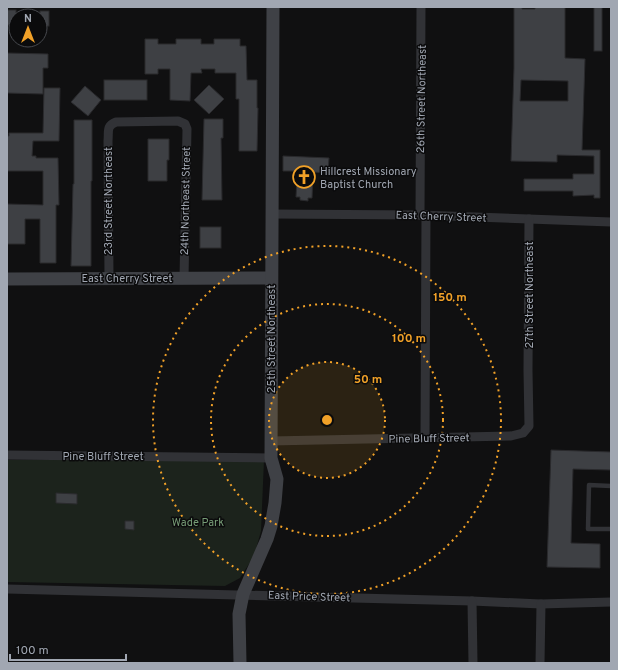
<svg xmlns="http://www.w3.org/2000/svg" width="618" height="670" font-family="Overpass,sans-serif">
<style>
.green{fill:#1c231c}
.building{fill:#3e4044;stroke:#2a2a2d;fill-rule:evenodd}
.lines{fill:none;stroke-linecap:round;stroke-linejoin:round}
.lane{stroke:#313236;stroke-width:4.5}
.street{stroke:#313236;stroke-width:9}
.secondary{stroke:#3f4146;stroke-width:13}
.ring{fill:none;stroke:#f1a128;stroke-width:2;stroke-dasharray:2 4}
.labels{text-anchor:middle;stroke-width:3;stroke-linejoin:round;paint-order:stroke}
.street-label{font-size:11px;fill:#a1a7b2;stroke:#0b0b0c}
.poi-label{font-size:11px;fill:#a1a7b2;stroke:#0b0b0c;text-anchor:start}
.park-label{font-size:11px;fill:#779d77;stroke:#0b0b0c}
.centre{fill:#f1a128;stroke:#0b0b0c;stroke-width:2}
.ring-label{font-size:12px;text-anchor:middle;font-weight:bold;fill:#f1a128;stroke:#0b0b0c;stroke-width:3;stroke-linejoin:round;paint-order:stroke}
</style>
<rect width="100%" height="100%" fill="#101011"/>
<polygon class="green" points="7,460 264,460 261,531 254,556 240,578 225,586 7,582"/>
<g class="building">
<path d="M514 7H522V9H535V7H565V58L585 59 582 150H600V198H594V195L573 196V191H524V179H573V174H594V156L557 155V162L511 161 514 68ZM521 80 568 81V101H520Z"/>
<rect x="594" y="7" width="8" height="44"/>
<rect x="7" y="10" width="9" height="15"/>
<rect x="40" y="11" width="9" height="15"/>
<polygon points="145,39 158,39 158,44 176,44 176,39 201,39 201,44 214,44 214,39 240,39 240,46 246,46 247,80 257,80 257,108 258,108 257,151 239,151 239,99 236,99 236,73 215,73 215,69 201,69 202,73 191,73 190,101 170,100 170,69 158,69 158,74 145,74"/>
<polygon points="7,53 48,54 48,68 43,68 43,94 7,93"/>
<rect x="104" y="80" width="43" height="20"/>
<polygon points="209,85 224,99 209,114 194,100"/>
<polygon points="85,86 101,100 88,116 71,102"/>
<polygon points="44,88 60,88 59,141 33,141 32,156 36,156 36,158 58,158 59,205 56,205 56,263 40,263 40,219 25,219 25,244 7,244 7,204 43,205 43,171 7,171 7,136 9,136 9,133 43,133"/>
<polygon points="204,119 223,119 223,138 221,138 222,200 202,200"/>
<polygon points="74,120 92,120 92,181 91,181 91,266 71,266 73,184 74,184"/>
<polygon points="148,139 169,139 169,160 167,160 167,181 148,181"/>
<polygon points="283,156 329,158 328,173 313,172 312,198 308,198 308,201 300,200 300,197 296,197 297,179 295,179 295,171 283,171"/>
<rect x="200" y="227" width="21" height="21"/>
<polygon points="551,450 611,452 611,470 573,469 571,543 600,544 600,568 547,567"/>
<polygon points="56,493 77,494 77,504 56,503"/>
<polygon points="125,521 134,521 134,530 125,529"/>
</g>
<g class="lines">
<polyline class="lane" points="611,486 589,485 588,529 611,529"/>
<g class="street">
<polyline points="272,214 420,215 611,222"/>
<polyline points="420,215 421,7"/>
<path d="M109 278 108 141C109 131 106 126 116 122L178 121 185 124 187 129 184 278"/>
<polyline points="425,438 426,215"/>
<polyline points="271,441 511,436 523,433 529,426 528,371 529,219"/>
<polyline points="7,455 271,458"/>
<polyline points="7,589 472,601 541,604 611,602"/>
<polyline points="472,601 473,663"/>
<polyline points="540,663 541,604"/>
</g>
<g class="secondary">
<polyline points="7,279 271,278"/>
<polyline points="240,663 239,614 243,594 267,539 271,526 275,503 277,479 271,458 273,7"/>
</g>
</g>
<circle cx="327" cy="420" r="58" fill="#f1a128" fill-opacity=".12"/>
<g class="ring">
<circle cx="327" cy="420" r="58"/>
<circle cx="327" cy="420" r="116"/>
<circle cx="327" cy="420" r="174"/>
</g>
<defs>
<g id="church-ring" transform="scale(1.15)"><circle r="9.5" fill="#0b0b0c" stroke="#f1a128" stroke-width="1.5"/><path d="M-1.2-6h2.4v3.5h3.3v2.4h-3.3V6h-2.4V-.1h-3.3v-2.4h3.3Z" fill="#f1a128"/></g>
</defs>
<g fill-rule="evenodd">
<use href="#church-ring" x="304" y="177"/>
</g>
<g class="labels">
<g class="street-label">
<text transform="translate(421 99) rotate(-89)" y="4">26th Street Northeast</text>
<text transform="translate(108 201) rotate(-90)" y="4">23rd Street Northeast</text>
<text transform="translate(185 201) rotate(-89)" y="4">24th Northeast Street</text>
<text transform="translate(441 216) rotate(2)" y="4">East Cherry Street</text>
<text x="127" y="282">East Cherry Street</text>
<text transform="translate(529 295) rotate(-90)" y="4">27th Street Northeast</text>
<text transform="translate(271 339) rotate(-90)" y="4">25th Street Northeast</text>
<text transform="translate(429 438) rotate(-1)" y="4">Pine Bluff Street</text>
<text x="103" y="460">Pine Bluff Street</text>
<text transform="translate(309 596) rotate(2)" y="4">East Price Street</text>
</g>
<g class="poi-label">
<text x="320" y="175">Hillcrest Missionary<tspan x="320" dy="13">Baptist Church</tspan></text>
</g>
<g class="park-label">
<text x="198" y="526">Wade Park</text>
</g>
</g>
<circle cx="327" cy="420" r="6" class="centre"/>
<g class="ring-label">
<text x="450" y="301">150 m</text>
<text x="409" y="342">100 m</text>
<text x="368" y="383">50 m</text>
</g>
<rect width="618" height="670" fill="none" stroke="#a1a7b2" stroke-width="16"/>
<g transform="translate(28 28)"><circle r="19" fill="#0b0b0c" stroke="#47494e"/>
<path d="M0-3L7 15L0 10L-7 15Z" fill="#f1a128"/>
<text y="-6" font-size="11" font-weight="bold" text-anchor="middle" fill="#a1a7b2">N</text>
</g>
<path d="M10 654v6h116v-6" fill="none" stroke="#a1a7b2" stroke-width="2"/>
<text x="16" y="654" font-size="12" fill="#a1a7b2" stroke="#0b0b0c" stroke-width="3" paint-order="stroke">100 m</text>
</svg>
